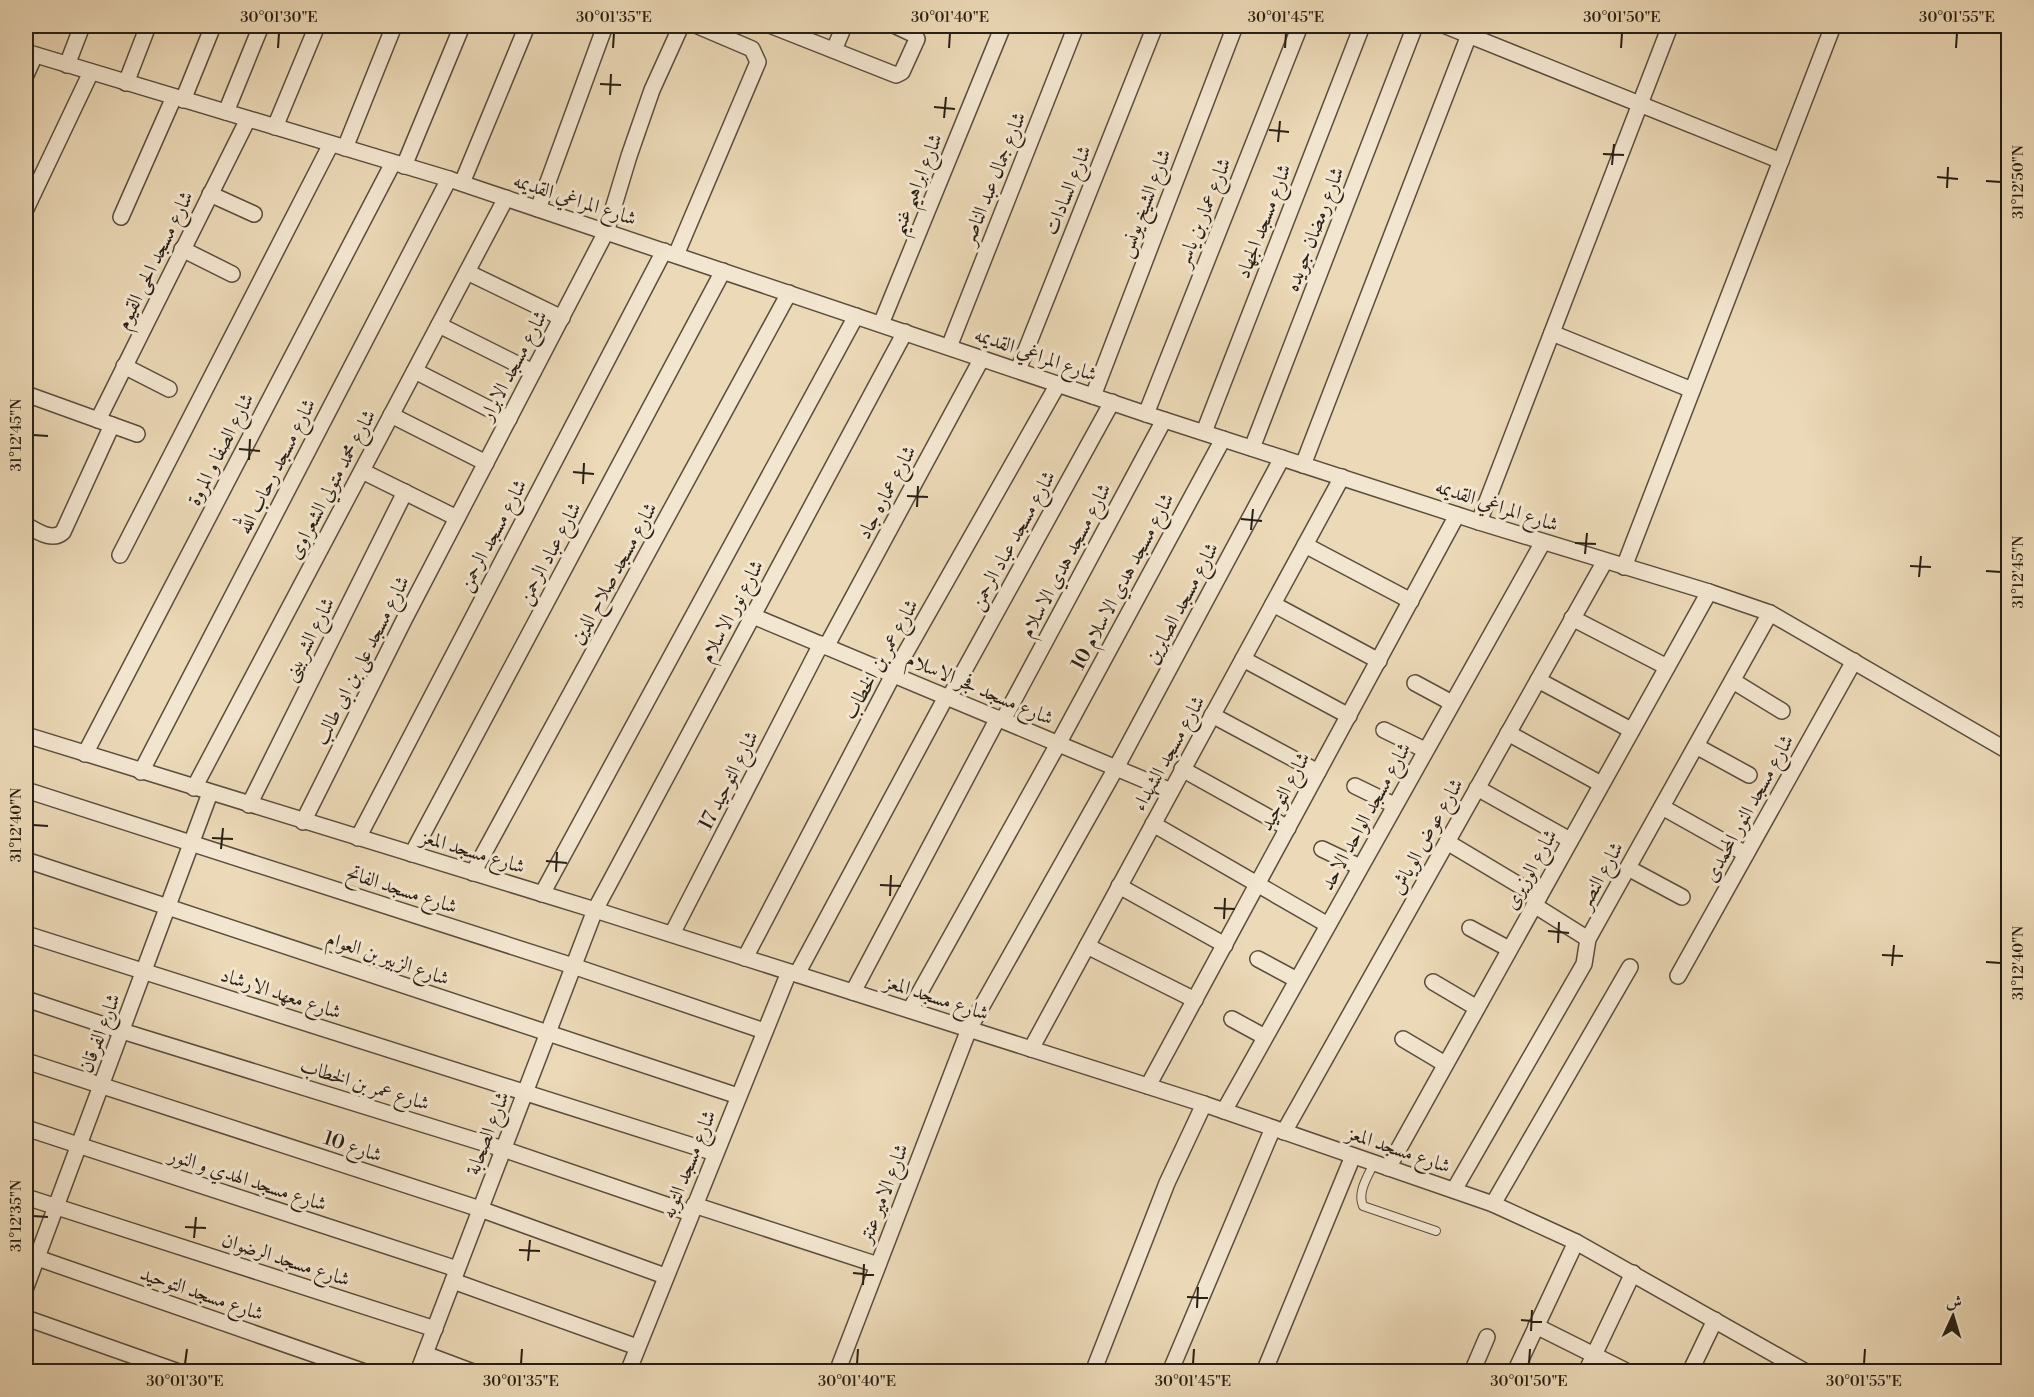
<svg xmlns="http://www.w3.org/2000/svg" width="2034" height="1397" font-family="'Libre Bodoni',Amiri,serif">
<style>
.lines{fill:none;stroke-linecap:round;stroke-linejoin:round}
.service-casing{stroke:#594e3d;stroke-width:10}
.minor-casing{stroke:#594e3d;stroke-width:18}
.service{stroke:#f3e6d0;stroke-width:8}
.minor{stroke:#f3e6d0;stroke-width:15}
.ticks{fill:none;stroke:#281f14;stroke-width:2}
.labels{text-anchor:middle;stroke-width:6;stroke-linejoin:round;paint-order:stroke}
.street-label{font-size:20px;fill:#281f14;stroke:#f3e6d0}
.neatline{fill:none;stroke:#281f14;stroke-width:2}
.ticks-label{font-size:15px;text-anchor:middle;fill:#281f14}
</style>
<rect width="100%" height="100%" fill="#ecd9b7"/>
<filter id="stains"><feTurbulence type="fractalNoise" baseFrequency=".00333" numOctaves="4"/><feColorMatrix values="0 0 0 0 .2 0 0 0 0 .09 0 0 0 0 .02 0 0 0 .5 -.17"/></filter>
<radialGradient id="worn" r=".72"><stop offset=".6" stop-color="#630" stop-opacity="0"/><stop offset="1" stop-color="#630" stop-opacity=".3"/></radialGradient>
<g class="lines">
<g class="service-casing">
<path id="service" d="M1374 1163C1368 1176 1357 1192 1363 1206L1436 1231"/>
</g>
<g class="minor-casing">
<g id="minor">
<polyline points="772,26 896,75 902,72 917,39 915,35 896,26"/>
<polyline points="1446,26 1781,161"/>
<polyline points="834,50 844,26"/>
<polyline points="26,52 449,179 1146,414 1479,522 1709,592 1770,613 2008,751"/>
<polyline points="67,65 82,26"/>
<polyline points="26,75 35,55"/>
<polyline points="126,83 148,26"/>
<polyline points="183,100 213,26"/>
<polyline points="226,112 261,26"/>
<polyline points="275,127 317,26"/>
<polyline points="345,148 394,26"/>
<polyline points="404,166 462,26"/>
<polyline points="462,183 527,26"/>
<polyline points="210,194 254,214"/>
<polyline points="26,209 91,72"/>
<polyline points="538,209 605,26"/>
<polyline points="121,217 174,97"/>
<polyline points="182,249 232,274"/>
<polyline points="676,255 758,62 752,49 698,26"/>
<polyline points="467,272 562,318"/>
<polyline points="881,324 1003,26"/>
<polyline points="439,325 533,372"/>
<polyline points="1552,333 1692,390"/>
<polyline points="949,347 1076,26"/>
<polyline points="124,366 169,389"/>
<polyline points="1018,370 1155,26"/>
<polyline points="415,371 509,419"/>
<polyline points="26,394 137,434"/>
<polyline points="1093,396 1235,26"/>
<polyline points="1146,414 1300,26"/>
<polyline points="391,415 486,463"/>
<polyline points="98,420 248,119"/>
<polyline points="1204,432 1362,26"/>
<polyline points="1252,448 1415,26"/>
<polyline points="1303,465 1469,35"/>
<polyline points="362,471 457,518"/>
<polyline points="1479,522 1670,26"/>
<path d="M26 525C37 531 52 542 63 532L112 425"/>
<polyline points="1305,545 1411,601"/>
<polyline points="120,555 331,144"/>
<polyline points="1624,567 1833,26"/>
<polyline points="1273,604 1379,661"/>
<polyline points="753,616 1171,791"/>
<polyline points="1572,618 1667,667"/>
<polyline points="826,647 982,358"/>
<polyline points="1243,659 1349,716"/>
<polyline points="1538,680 1631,730"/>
<polyline points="1733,681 1782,711"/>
<polyline points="1415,683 1452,703"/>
<polyline points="949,698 1112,402"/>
<polyline points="1212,715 1318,772"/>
<polyline points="1003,720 1164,420"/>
<polyline points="1384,730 1425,750"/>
<polyline points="1508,733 1601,784"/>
<polyline points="26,735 595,910 1204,1104 1493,1204 1576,1242 1806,1372"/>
<polyline points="1696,746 1749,775"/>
<polyline points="85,754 393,163"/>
<polyline points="1182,769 1288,828"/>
<polyline points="141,772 449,179"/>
<polyline points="1355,786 1394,805"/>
<polyline points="194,788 506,198"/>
<polyline points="1477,788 1570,840"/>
<polyline points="26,790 573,966 764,1031"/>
<polyline points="249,805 405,492"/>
<polyline points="1662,807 1746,854"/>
<polyline points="303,822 404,620 606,232 629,156 652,90 681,26"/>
<polyline points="1153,824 1328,925"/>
<polyline points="358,838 664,251"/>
<polyline points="1447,842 1539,897"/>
<polyline points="1322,849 1360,867"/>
<polyline points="412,854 723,271"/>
<polyline points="26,860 738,1096"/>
<polyline points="1628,868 1682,897"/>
<polyline points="473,873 789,293"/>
<polyline points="1119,886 1225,945"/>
<polyline points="542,894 856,316"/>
<polyline points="1534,905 1588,939"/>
<polyline points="1470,928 1509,949"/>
<polyline points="26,934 715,1153"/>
<polyline points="672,934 821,644"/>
<polyline points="1087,946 1195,1000"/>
<polyline points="745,958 893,675 1058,384"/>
<polyline points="1258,959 1297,980"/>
<polyline points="797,974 946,697"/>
<polyline points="1678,976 1854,661"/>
<polyline points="1433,982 1477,1008"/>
<polyline points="853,992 998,718"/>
<polyline points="26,999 122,1031 503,1149 690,1213"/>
<polyline points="910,1010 1058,744 1223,439"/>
<polyline points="1232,1019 1265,1037"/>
<polyline points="1403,1039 1445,1064"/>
<polyline points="1031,1049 1342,477"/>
<polyline points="26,1061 480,1209 665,1276"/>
<polyline points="1148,1086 1457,515"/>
<polyline points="1224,1111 1543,542"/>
<polyline points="26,1128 457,1269"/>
<polyline points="1284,1132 1605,561"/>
<polyline points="1388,1168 1709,592"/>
<polyline points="1454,1190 1584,964 1588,939 1770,613"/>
<polyline points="26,1197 435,1329"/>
<polyline points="1493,1204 1630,967"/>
<polyline points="694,1205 878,1265"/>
<polyline points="26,1254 365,1372"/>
<polyline points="453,1281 637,1347"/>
<polyline points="26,1287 210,793"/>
<polyline points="26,1318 179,1372"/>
<polyline points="1536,1326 1628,1372"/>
<polyline points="425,1354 473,1372"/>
<polyline points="418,1372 595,910 905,332"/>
<polyline points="628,1372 789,972"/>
<polyline points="837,1372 969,1029 1116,768 1282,458"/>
<polyline points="1093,1372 1167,1183 1204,1104"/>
<polyline points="1170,1372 1273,1128"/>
<polyline points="1264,1372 1353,1156"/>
<polyline points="1472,1372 1487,1337"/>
<polyline points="1515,1372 1576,1242"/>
<polyline points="1586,1372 1633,1273"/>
<polyline points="1690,1372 1715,1320"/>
</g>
</g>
<use href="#service" class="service"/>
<use href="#minor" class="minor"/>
</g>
<path class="ticks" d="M278 48 279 33M613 48 614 33M949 48 950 33M1285 48 1286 33M1621 48 1622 33M1956 48 1957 33M600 84 621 85M610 95 611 74M934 107 955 109M944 118 946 97M1269 130 1289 132M1278 142 1280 121M1603 154 1624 155M1612 165 1614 144M1937 177 1958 179M1986 181 2001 182M1947 188 1948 167M33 435 48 436M239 449 260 451M249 460 250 439M573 472 594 474M583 484 584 463M907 496 928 497M917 507 918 486M1241 519 1262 521M1251 530 1253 509M1575 543 1596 544M1585 554 1587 533M1910 566 1931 567M1986 571 2001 572M1919 577 1921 556M33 825 48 826M212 838 233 839M221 849 223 828M546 861 567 863M556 872 557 852M880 885 901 886M890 896 891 875M1214 908 1235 909M1224 919 1225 898M1548 931 1569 933M1558 943 1559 922M1882 955 1903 956M1986 962 2001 963M1892 966 1894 945M33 1216 48 1217M185 1227 206 1228M194 1238 196 1217M519 1250 540 1251M528 1261 530 1240M853 1273 874 1275M863 1285 864 1264M1187 1297 1208 1298M1197 1308 1198 1287M1521 1320 1542 1322M1531 1331 1532 1310M185 1364 187 1349M521 1364 522 1349M857 1364 858 1349M1193 1364 1194 1349M1529 1364 1530 1349M1864 1364 1865 1349"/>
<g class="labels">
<g class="street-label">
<text transform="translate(993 178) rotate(-68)" y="7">شارع جمال عبد الناصر</text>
<text transform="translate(916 184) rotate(-68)" y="7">شارع ابراهيم غنيم</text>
<text transform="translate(1067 190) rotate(-68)" y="7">شارع السادات</text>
<text transform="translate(575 199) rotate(18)" y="7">شارع المراغي القديمه</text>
<text transform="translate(1144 203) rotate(-69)" y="7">شارع الشيخ يونس</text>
<text transform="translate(1203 212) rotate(-68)" y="7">شارع عمار بن ياسر</text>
<text transform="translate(1263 221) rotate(-69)" y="7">شارع مسجد الجهاد</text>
<text transform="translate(1314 229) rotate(-69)" y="7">شارع رمضان جويده</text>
<text transform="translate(154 260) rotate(-64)" y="7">شارع مسجد الحى القيوم</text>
<text transform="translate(1036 354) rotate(19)" y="7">شارع المراغي القديمه</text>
<text transform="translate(513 365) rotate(-62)" y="7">شارع مسجد الابرار</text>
<text transform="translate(220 449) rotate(-63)" y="7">شارع الصفا و المروة</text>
<text transform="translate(276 466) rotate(-63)" y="7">شارع مسجد رحاب الله</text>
<text transform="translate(331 484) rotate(-62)" y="7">شارع محمد متولي الشعراوى</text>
<text transform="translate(886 492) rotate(-62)" y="7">شارع عماره جاد</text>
<text transform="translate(1497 505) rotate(18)" y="7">شارع المراغي القديمه</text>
<text transform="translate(492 535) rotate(-62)" y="7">شارع مسجد الرحمن</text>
<text transform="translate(1012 540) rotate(-61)" y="7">شارع مسجد عباد الرحمن</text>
<text transform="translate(549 553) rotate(-62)" y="7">شارع عباد الرحمن</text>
<text transform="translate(1065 560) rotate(-62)" y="7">شارع مسجد هدي الاسلام</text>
<text transform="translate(613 573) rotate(-61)" y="7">شارع مسجد صلاح الدين</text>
<text transform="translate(1122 581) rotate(-62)" y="7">شارع مسجد هدي الاسلام 10</text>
<text transform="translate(1181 603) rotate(-62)" y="7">شارع مسجد الصابرين</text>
<text transform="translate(731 611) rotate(-62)" y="7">شارع نور الاسلام</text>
<text transform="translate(308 639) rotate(-63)" y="7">شارع الشربينى</text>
<text transform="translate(880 659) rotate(-61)" y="7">شارع عمر بن الخطاب</text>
<text transform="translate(361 660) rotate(-63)" y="7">شارع مسجد على بن ابى طالب</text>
<text transform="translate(980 688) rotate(23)" y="7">شارع مسجد فجر الاسلام</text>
<text transform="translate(1168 753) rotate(-61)" y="7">شارع مسجد الشهداء</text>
<text transform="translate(728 780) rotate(-63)" y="7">شارع التوحيد 17</text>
<text transform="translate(1284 791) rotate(-62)" y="7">شارع التوحيد</text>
<text transform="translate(1748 808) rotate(-61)" y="7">شارع مسجد النور المحمدى</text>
<text transform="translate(1365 816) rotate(-61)" y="7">شارع مسجد الواحد الاحد</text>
<text transform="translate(1426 836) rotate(-61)" y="7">شارع عوض الوياش</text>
<text transform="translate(473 851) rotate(17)" y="7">شارع مسجد المعز</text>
<text transform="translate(1530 869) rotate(-61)" y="7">شارع الوزيرى</text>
<text transform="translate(1600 875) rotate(-61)" y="7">شارع النصر</text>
<text transform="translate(402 889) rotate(18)" y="7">شارع مسجد الفاتح</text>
<text transform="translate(388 958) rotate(19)" y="7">شارع الزبير بن العوام</text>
<text transform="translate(281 993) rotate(18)" y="7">شارع معهد الارشاد</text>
<text transform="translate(937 997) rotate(18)" y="7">شارع مسجد المعز</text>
<text transform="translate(99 1033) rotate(-69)" y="7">شارع الفرقان</text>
<text transform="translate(365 1084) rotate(17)" y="7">شارع عمر بن الخطاب</text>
<text transform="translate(487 1133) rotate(-69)" y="7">شارع الصحابة</text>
<text transform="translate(353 1146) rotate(18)" y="7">شارع 10</text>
<text transform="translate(1399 1149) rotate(19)" y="7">شارع مسجد المعز</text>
<text transform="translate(688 1164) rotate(-68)" y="7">شارع مسجد التوبه</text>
<text transform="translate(248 1179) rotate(18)" y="7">شارع مسجد الهدي و النور</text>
<text transform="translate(883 1193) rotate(-69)" y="7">شارع الامير عنتر</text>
<text transform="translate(286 1259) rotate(18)" y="7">شارع مسجد الرضوان</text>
<text transform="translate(202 1293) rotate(19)" y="7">شارع مسجد التوحيد</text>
</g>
</g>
<rect width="2034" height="1397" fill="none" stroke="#ecd9b7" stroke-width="66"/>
<g transform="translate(1953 1316) rotate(4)" stroke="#f3e6d0" stroke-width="4.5" paint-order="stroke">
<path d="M0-4.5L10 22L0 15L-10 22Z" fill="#281f14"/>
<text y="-9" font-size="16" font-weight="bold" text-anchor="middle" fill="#281f14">ش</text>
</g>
<rect x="33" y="33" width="1968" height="1331" class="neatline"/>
<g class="ticks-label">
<text x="279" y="22">30°01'30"E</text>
<text x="614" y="22">30°01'35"E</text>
<text x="950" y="22">30°01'40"E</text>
<text x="1286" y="22">30°01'45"E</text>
<text x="1622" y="22">30°01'50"E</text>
<text x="1957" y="22">30°01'55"E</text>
<text transform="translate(2018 182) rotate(-90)" y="5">31°12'50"N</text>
<text transform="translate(16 435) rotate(-90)" y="5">31°12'45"N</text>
<text transform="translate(2018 572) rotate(-90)" y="5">31°12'45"N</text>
<text transform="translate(16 825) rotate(-90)" y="5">31°12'40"N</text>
<text transform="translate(2018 963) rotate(-90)" y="5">31°12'40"N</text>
<text transform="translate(16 1216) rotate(-90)" y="5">31°12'35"N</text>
<text x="185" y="1386">30°01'30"E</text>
<text x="521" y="1386">30°01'35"E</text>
<text x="857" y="1386">30°01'40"E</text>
<text x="1193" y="1386">30°01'45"E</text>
<text x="1529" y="1386">30°01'50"E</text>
<text x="1864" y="1386">30°01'55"E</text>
</g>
<rect width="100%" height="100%" filter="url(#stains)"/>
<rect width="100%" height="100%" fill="url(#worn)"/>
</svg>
